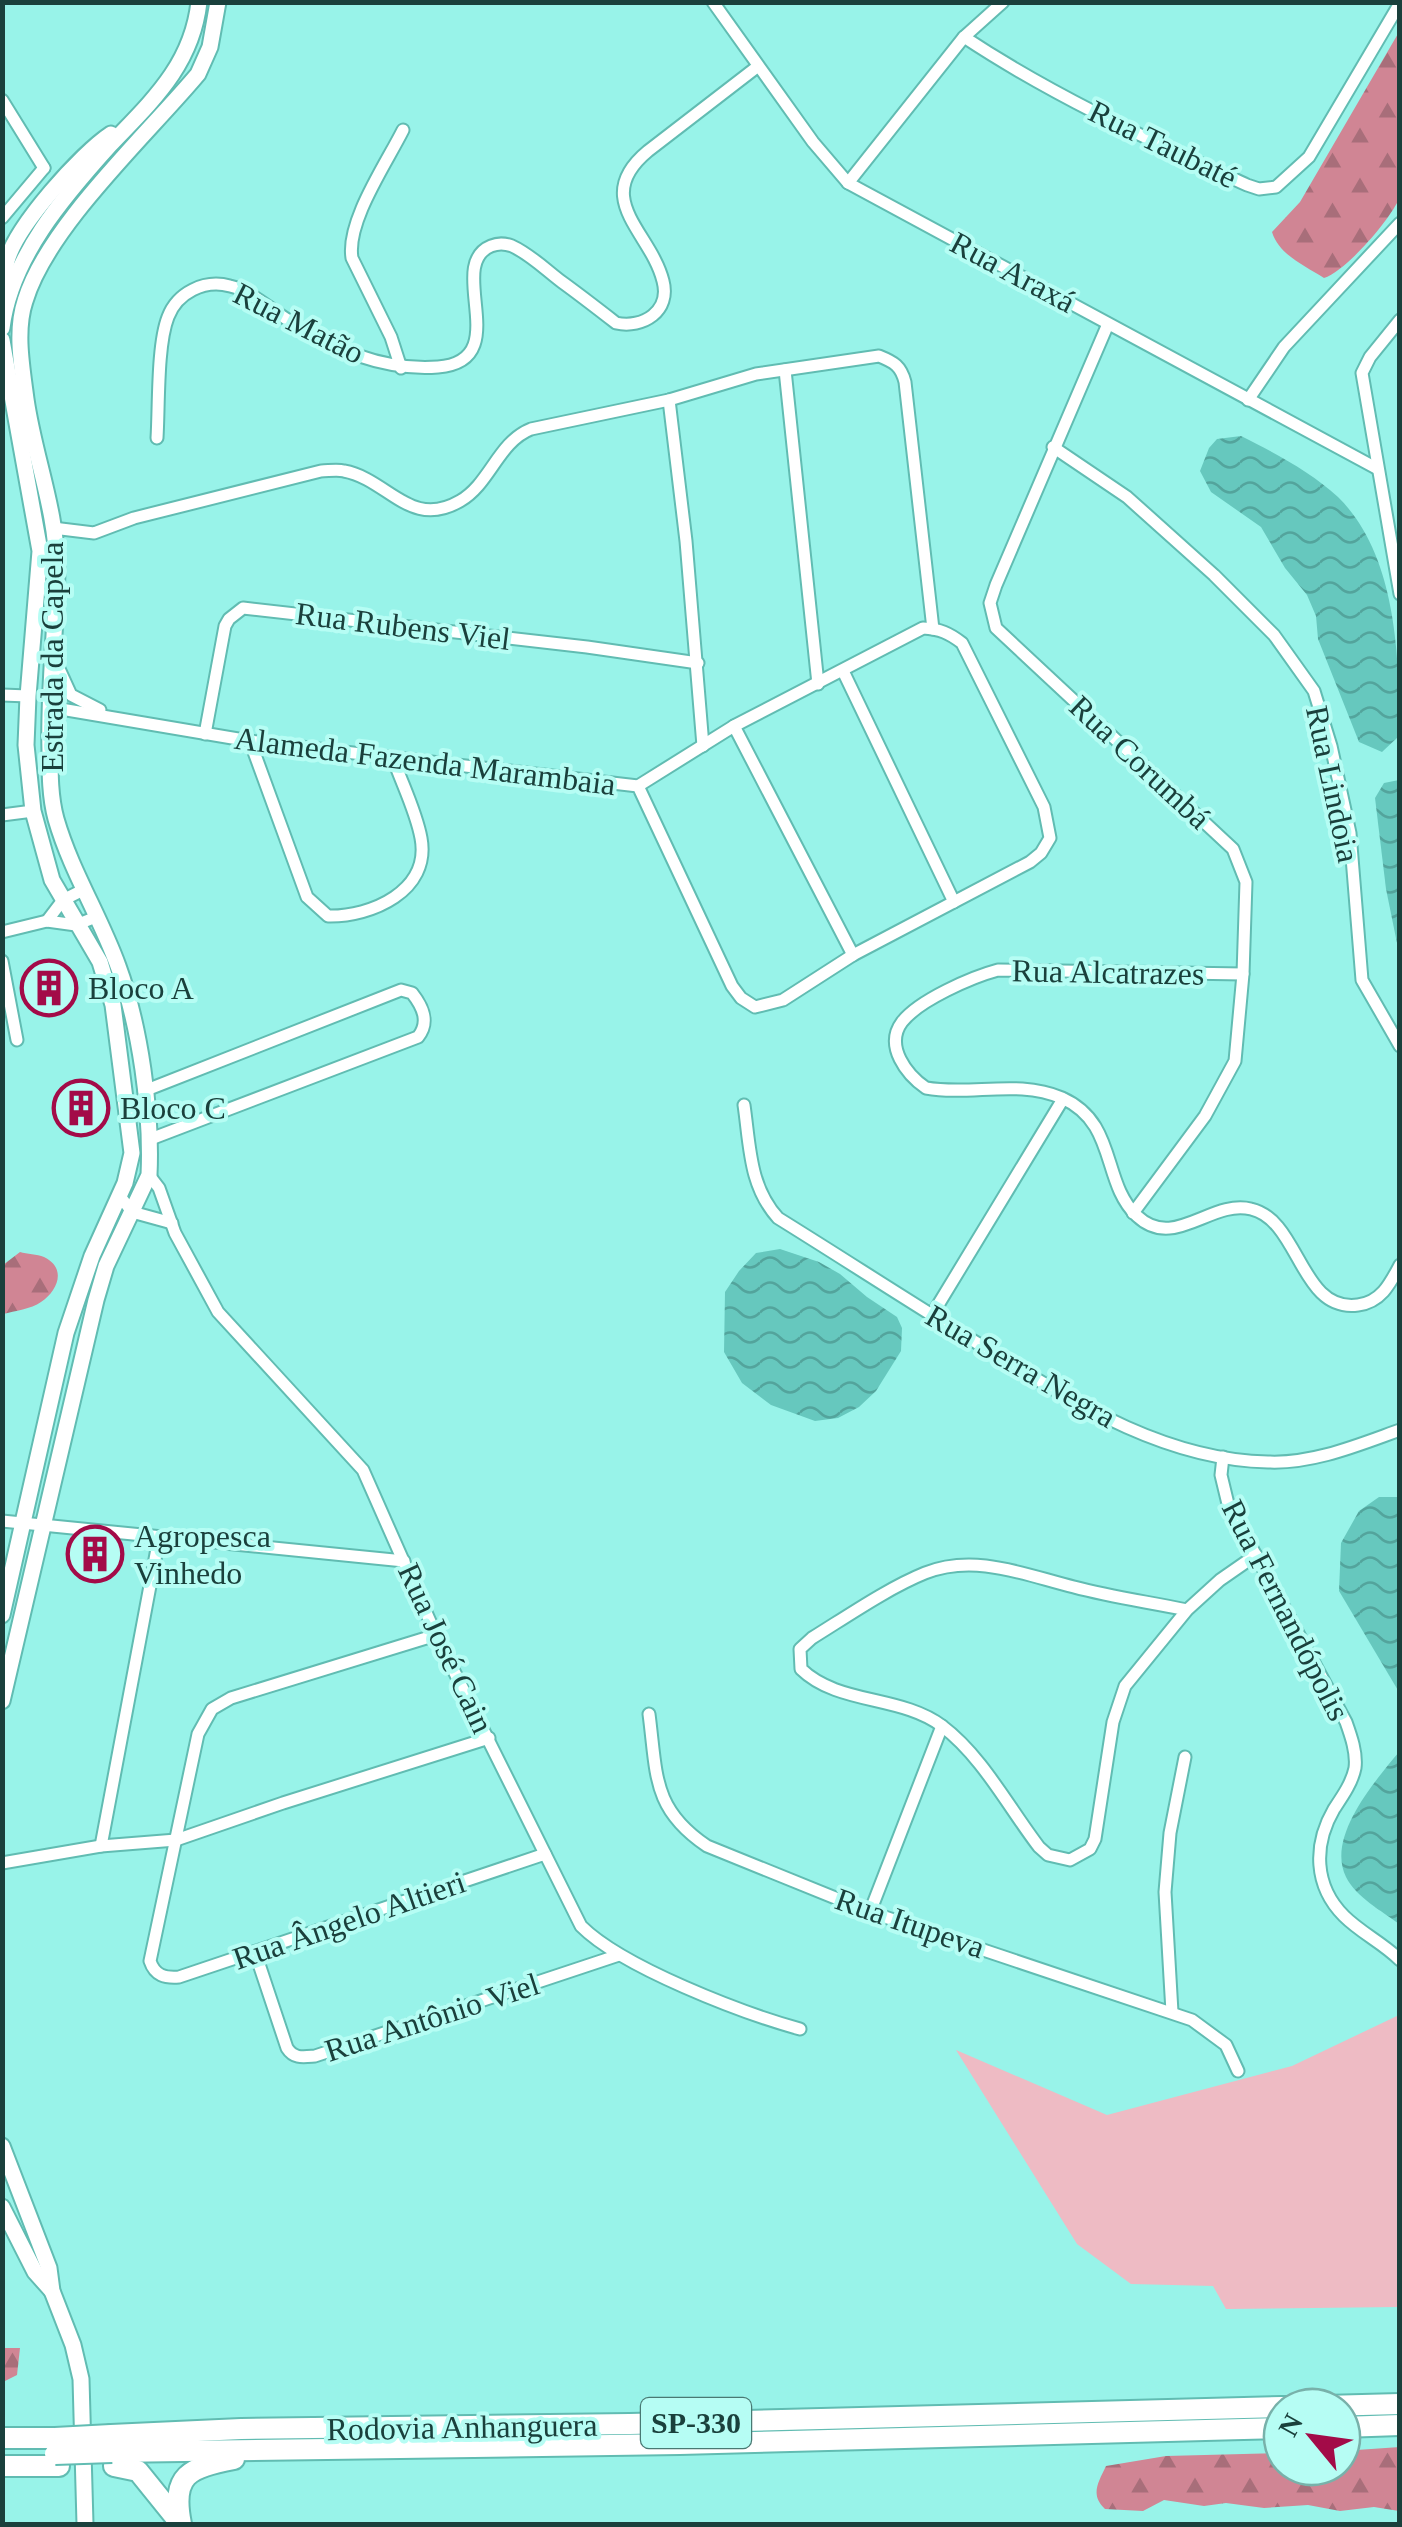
<svg xmlns="http://www.w3.org/2000/svg" width="1402" height="2527" font-family="'Times New Roman',serif">
<style>
.grass{fill:#eebbc4}
.forest{fill:url(#forest-firs)}
.water{fill:url(#water-waves)}
.lines{fill:none;stroke-linecap:round;stroke-linejoin:round}
.minor-casing{stroke:#61bcb2;stroke-width:15}
.secondary-casing{stroke:#61bcb2;stroke-width:19}
.motorway-casing{stroke:#61bcb2;stroke-width:24}
.minor{stroke:#fff;stroke-width:11}
.secondary{stroke:#fff;stroke-width:15}
.motorway{stroke:#fff;stroke-width:20}
.motorway-bridge-casing{stroke:#61bcb2;stroke-width:24;stroke-linecap:butt}
.motorway-bridge{stroke:#fff;stroke-width:20}
.labels{text-anchor:middle;stroke-width:8;stroke-linejoin:round;paint-order:stroke}
.shield{fill:#b6fdf4;stroke:#497973;stroke-width:2.5}
.shield-label{font-size:30px;font-weight:bold;fill:#1a403c}
.street-label{font-size:32px;fill:#1a403c;stroke:#b6fdf4}
.poi-label{font-size:32px;fill:#1a403c;stroke:#b6fdf4;text-anchor:start}
</style>
<defs>
<pattern id="forest-firs" width="22" height="20" patternUnits="userSpaceOnUse" patternTransform="scale(2.5)"><rect width="22" height="20" fill="#d08594"/><path d="M5 1l3.5 6h-7zM16 11l3.5 6h-7z" fill="#a86e7a"/></pattern>
<pattern id="water-waves" width="16" height="10" patternUnits="userSpaceOnUse" patternTransform="scale(2.5)"><rect width="16" height="10" fill="#66c8be"/><path d="M0 5q4-4 8 0t8 0" fill="none" stroke="#53a49c"/></pattern>
</defs>
<rect width="100%" height="100%" fill="#98f3e9"/>
<polygon class="grass" points="1399,2015 1399,2307 1226,2309 1213,2286 1131,2284 1077,2244 956,2050 1107,2115 1292,2066"/>
<g class="forest">
<path d="M1399 32C1400 58 1402 187 1398 201 1387 223 1346 271 1324 278 1304 265 1279 255 1272 232L1300 202Z"/>
<path d="M20 1252C27 1254 37 1254 44 1257 67 1268 58 1291 41 1302 31 1309 15 1311 3 1314V1265Z"/>
<polygon points="3,2348 20,2348 17,2375 3,2382"/>
<path d="M1400 2447 1399 2511 1374 2507 1340 2511 1308 2505 1264 2508 1226 2503 1204 2506 1164 2500 1143 2511 1105 2509C1090 2495 1098 2483 1106 2466L1166 2456 1282 2453V2467H1342V2451Z"/>
</g>
<g class="water">
<path d="M1241 436C1273 452 1311 472 1338 497 1397 555 1400 659 1399 736L1382 752 1359 742 1318 639 1316 616 1307 595 1285 568 1261 527 1211 492 1200 471 1209 448 1217 439Z"/>
<polygon points="1399,780 1400,780 1399,953 1386,889 1375,798 1384,783"/>
<polygon points="780,1249 819,1262 840,1274 867,1297 897,1317 902,1328 901,1351 876,1391 859,1407 838,1418 815,1421 771,1405 742,1383 724,1352 725,1292 739,1271 756,1253"/>
<polygon points="1379,1497 1399,1497 1399,1692 1339,1591 1341,1543 1359,1511"/>
<path d="M1399 1752V1924C1382 1911 1356 1897 1346 1877 1326 1837 1375 1781 1399 1752Z"/>
</g>
<g class="lines">
<g class="minor-casing">
<g id="minor">
<polyline points="713,2 813,142 848,183 1376,468"/>
<path d="M964 37C1053 96 1150 140 1247 185L1259 189 1276 187 1309 157 1400 3"/>
<polyline points="2,100 44,168"/>
<polyline points="848,183 964,37 1003,2"/>
<polyline points="2,218 44,168"/>
<polyline points="1400,320 1370,357 1362,373 1400,594"/>
<polyline points="1108,324 996,585 990,603 996,628 1233,849 1246,882 1243,974 1235,1061 1205,1116 1133,1213"/>
<path d="M401 368 391 337 352 258C346 222 386 164 403 130"/>
<polyline points="785,370 818,684"/>
<polyline points="669,400 686,541 703,746"/>
<polyline points="1248,400 1284,347 1400,223"/>
<path d="M157 438C159 406 157 345 168 317 177 293 204 279 230 286 251 291 270 309 288 320 332 349 385 371 438 367 516 361 444 265 491 246 498 243 504 243 512 246 530 254 546 270 562 282 580 295 598 309 616 323 643 329 671 311 663 281 651 232 590 199 648 151L757 67"/>
<polyline points="1053,447 1127,497 1214,575 1274,635 1314,691 1331,746 1350,833 1362,980 1400,1046"/>
<path d="M53 528 94 533 134 518 321 471C328 471 337 469 344 471 388 479 410 530 460 501 490 484 498 442 531 429L669 400 756 374 879 356C894 362 901 366 905 382L933 629"/>
<polyline points="55,660 71,695 100,710"/>
<polyline points="843,671 954,902"/>
<polyline points="2,695 28,696"/>
<path d="M49 707 250 741 638 786 734 726 923 628C940 629 949 633 962 643L1044 807 1050 838 1041 853 1030 862 853 955 783 1000 755 1007 741 998 732 986 638 786"/>
<polyline points="734,726 853,955"/>
<polyline points="205,734 225,626 229,619 243,608 587,647 698,663"/>
<path d="M250 741 307 897 328 916C371 917 431 891 421 838 416 811 402 784 393 758"/>
<polyline points="2,815 33,811"/>
<polyline points="47,921 63,900 83,890"/>
<polyline points="2,932 47,921 76,925 96,917"/>
<polyline points="2,961 17,1040"/>
<path d="M1243 974 998 970C972 977 919 1000 902 1022 884 1046 907 1075 926 1088 971 1096 1018 1079 1062 1098 1118 1123 1101 1182 1137 1216 1174 1251 1211 1199 1251 1209 1300 1220 1300 1313 1358 1305 1381 1302 1390 1284 1400 1265"/>
<path d="M144 1091 401 990 412 993C423 1007 430 1022 418 1037L148 1140"/>
<path d="M744 1105C750 1146 749 1186 778 1218 844 1259 910 1302 977 1343 1066 1397 1160 1460 1268 1462 1313 1464 1358 1445 1400 1430"/>
<path d="M149 1175 159 1188 175 1233 218 1312 363 1470 436 1635 581 1926C622 1967 742 2013 800 2029"/>
<polyline points="120,1196 132,1212 172,1223"/>
<polyline points="932,1315 1063,1099"/>
<path d="M1223 1457 1221 1475 1228 1504 1346 1722C1351 1736 1357 1753 1355 1768 1352 1783 1342 1797 1334 1809 1313 1845 1314 1886 1344 1916 1361 1933 1383 1943 1400 1960"/>
<polyline points="2,1521 404,1561"/>
<path d="M1187 1610C1149 1602 1111 1597 1074 1587 1025 1575 975 1553 925 1573 888 1588 846 1617 812 1638L800 1649 801 1669C838 1705 901 1695 942 1726 982 1756 1009 1808 1039 1847L1048 1855 1070 1860 1090 1849 1095 1839 1113 1722 1125 1686 1187 1610 1220 1580 1256 1555"/>
<path d="M436 1635 231 1698 212 1709 198 1734 150 1961C155 1976 165 1978 179 1977L545 1854"/>
<path d="M649 1714C657 1775 652 1809 707 1846L870 1912 1192 2020 1226 2045 1238 2071"/>
<polyline points="101,1846 159,1538"/>
<polyline points="2,1863 101,1846 176,1840 283,1803 489,1738"/>
<polyline points="870,1912 942,1726"/>
<path d="M255 1952 287 2048C294 2059 303 2057 315 2056L619 1955"/>
<polyline points="1172,2012 1165,1892 1170,1833 1185,1757"/>
</g>
</g>
<g class="secondary-casing">
<g id="secondary">
<path d="M10 292C7 281 4 271 7 261 16 226 81 154 111 134"/>
<path d="M2 328C11 257 64 196 111 144 152 101 192 65 199 2"/>
<polyline points="2,340 40,551 28,696 26,745 33,811 52,880 100,962 113,1005 132,1153 125,1183 92,1256 66,1333 2,1615"/>
<path d="M2 1701 96 1300 106 1266 149 1175C152 1111 140 1026 118 966 100 916 71 871 56 819 50 797 50 774 50 751 48 691 56 631 57 570 57 511 34 456 26 399 22 368 15 331 25 301 47 227 147 135 198 74L210 47 218 2"/>
<polyline points="2,2146 49,2268 52,2291 73,2345 81,2379 85,2524"/>
<polyline points="2,2207 35,2272 52,2291"/>
</g>
</g>
<g class="motorway-casing">
<g id="motorway">
<polyline points="1286,2407 1400,2404"/>
<polyline points="1342,2427 1400,2425"/>
<polyline points="111,2435 241,2429 630,2424 1282,2407"/>
<polyline points="2,2438 55,2438"/>
<polyline points="112,2452 680,2444 1282,2428"/>
<polyline points="2,2466 59,2466"/>
<polyline points="114,2466 138,2471 180,2523"/>
<path d="M181 2524C171 2474 189 2468 234 2459"/>
</g>
</g>
<use href="#minor" class="minor"/>
<use href="#secondary" class="secondary"/>
<use href="#motorway" class="motorway"/>
<g class="motorway-bridge-casing">
<g id="motorway-bridge">
<polyline points="55,2438 111,2435"/>
<polyline points="55,2454 112,2452"/>
</g>
</g>
<use href="#motorway-bridge" class="motorway-bridge"/>
</g>
<defs>
<g id="building-ring" transform="scale(2.875)"><circle r="9.5" fill="#b6fdf4" stroke="#a30b48" stroke-width="1.5"/><path d="M-4-6H4V6H1V3H-1V6H-4ZM-2.5-4.3h1.7v1.8h-1.7ZM.8-4.3h1.7v1.8H.8ZM-2.5-1h1.7V.8h-1.7ZM.8-1h1.7V.8H.8Z" fill="#a30b48"/></g>
</defs>
<g fill-rule="evenodd">
<use href="#building-ring" x="49" y="988"/>
<use href="#building-ring" x="81" y="1108"/>
<use href="#building-ring" x="95" y="1554"/>
</g>
<g class="labels">
<rect class="shield" x="641" y="2398" width="110" height="50" rx="8"/>
<g class="shield-label">
<text x="696" y="2433">SP-330</text>
</g>
<g class="street-label">
<text transform="translate(1163 144) rotate(26)" y="11">Rua Taubaté</text>
<text transform="translate(1013 272) rotate(28)" y="11">Rua Araxá</text>
<text transform="translate(299 323) rotate(27)" y="11">Rua Matão</text>
<text transform="translate(403 626) rotate(7)" y="11">Rua Rubens Viel</text>
<text transform="translate(52 657) rotate(-90)" y="11">Estrada da Capela</text>
<text transform="translate(425 761) rotate(7)" y="11">Alameda Fazenda Marambaia</text>
<text transform="translate(1140 762) rotate(43)" y="11">Rua Corumbá</text>
<text transform="translate(1333 784) rotate(78)" y="11">Rua Lindoia</text>
<text transform="translate(1108 972) rotate(1)" y="11">Rua Alcatrazes</text>
<text transform="translate(1021 1366) rotate(30)" y="11">Rua Serra Negra</text>
<text transform="translate(1286 1610) rotate(63)" y="11">Rua Fernandópolis</text>
<text transform="translate(446 1648) rotate(65)" y="11">Rua José Cain</text>
<text transform="translate(349 1920) rotate(-19)" y="11">Rua Ângelo Altieri</text>
<text transform="translate(910 1923) rotate(19)" y="11">Rua Itupeva</text>
<text transform="translate(432 2017) rotate(-18)" y="11">Rua Antônio Viel</text>
<text transform="translate(462 2427) rotate(-1)" y="11">Rodovia Anhanguera</text>
</g>
<g class="poi-label">
<text x="88" y="999">Bloco A</text>
<text x="120" y="1119">Bloco C</text>
<text x="134" y="1547">Agropesca<tspan x="134" dy="37">Vinhedo</tspan></text>
</g>
</g>
<rect width="1402" height="2527" fill="none" stroke="#1a403c" stroke-width="10"/>
<g transform="translate(1312 2437) rotate(299)"><circle r="48" fill="#b6fdf4" stroke="#78b1aa" stroke-width="2.5"/>
<path d="M0-8L18 38L0 25L-18 38Z" fill="#a30b48"/>
<text y="-15" font-size="28" font-weight="bold" text-anchor="middle" fill="#1a403c">N</text>
</g>
</svg>
